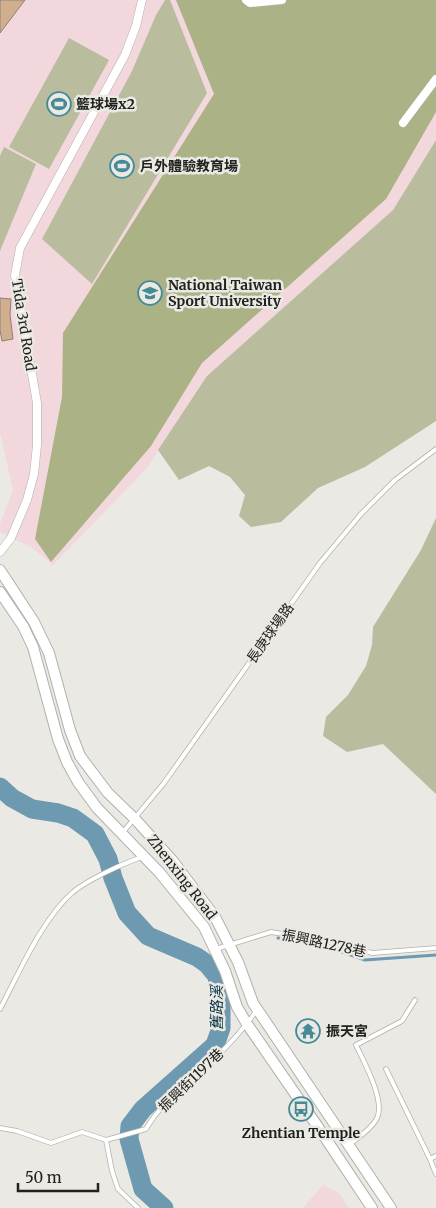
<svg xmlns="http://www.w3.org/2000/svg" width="436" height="1208" font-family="Merriweather,'Noto Sans TC',serif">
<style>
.education{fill:#f2d7dc}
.green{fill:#b9bd9e}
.forest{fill:#abb286}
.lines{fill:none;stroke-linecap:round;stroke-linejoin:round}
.stream{stroke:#6d9ab1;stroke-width:3}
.river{stroke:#6d9ab1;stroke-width:19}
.building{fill:#d1af8e;stroke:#86817d}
.service-casing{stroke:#b1b0aa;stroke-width:5.5}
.minor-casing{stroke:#b1b0aa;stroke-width:9}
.tertiary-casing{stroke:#b1b0aa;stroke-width:12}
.service{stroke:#fff;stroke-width:4}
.minor{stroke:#fff;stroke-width:8}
.tertiary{stroke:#fff;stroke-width:10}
.labels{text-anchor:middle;stroke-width:5;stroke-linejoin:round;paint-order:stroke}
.poi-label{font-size:14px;font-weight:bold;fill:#21211e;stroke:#eae9e3;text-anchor:start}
.street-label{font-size:14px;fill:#21211e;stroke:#eae9e3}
.water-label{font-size:15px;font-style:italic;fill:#093244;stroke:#eae9e3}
</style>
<rect width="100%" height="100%" fill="#eae9e3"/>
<g class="education">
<polygon points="0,0 436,0 436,140 393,210 207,376 147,468 53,565 31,547 0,532 0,524 13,490 0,432"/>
<polygon points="323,1185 339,1193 349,1208 303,1208"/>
</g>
<g class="green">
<polygon points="165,0 170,0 207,93 92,284 42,239 132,71 156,15"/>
<polygon points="69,38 109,60 49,169 9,147"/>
<polygon points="436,140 436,421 365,467 318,488 281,522 251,527 239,516 245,495 230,477 209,466 179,480 158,450 207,376 393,210"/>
<polygon points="4,147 36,164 0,251 0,156"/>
<polygon points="436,518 436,794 383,744 347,752 323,736 326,717 348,695 366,666 372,645 373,627 421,550"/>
</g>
<polygon class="forest" points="176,0 436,0 436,112 386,199 202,363 151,446 51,562 35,539 62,397 63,333 214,94"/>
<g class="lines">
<polyline class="stream" points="278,938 331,948 365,960 436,955"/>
<polyline class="river" points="0,787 12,798 32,809 58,813 73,818 95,834 108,859 113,878 127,913 148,936 197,957 207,964 217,976 221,1002 221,1028 215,1045 143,1109 130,1126 129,1139 143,1189 164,1208"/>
</g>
<g class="building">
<polygon points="0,0 25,0 0,33"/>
<polygon points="0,298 11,299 10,315 13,339 2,341 0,330"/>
</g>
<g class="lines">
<g class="service-casing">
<g id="service">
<polyline points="123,832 164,783 320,563 361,514 395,480 436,449"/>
<polyline points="216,949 271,932 337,943 372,953 436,948"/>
<path d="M0 1009C19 973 42 919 73 892 89 879 122 864 142 857"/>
<polyline points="386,1069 430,1159"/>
<polyline points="0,1128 17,1131 51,1143 82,1132 106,1140 112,1171 118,1189 138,1208"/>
<path d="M106 1140 146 1129C163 1099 193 1080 216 1057 231 1043 245 1027 257 1010"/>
<path d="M350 1144C359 1137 370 1130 376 1120 387 1103 364 1062 356 1045L402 1021 415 1000"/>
<polyline points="436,1156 430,1159 436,1174"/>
</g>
</g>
<g class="minor-casing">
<g id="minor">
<polyline points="246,0 250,3 282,0"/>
<polyline points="403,123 436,79"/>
<polyline points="0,552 11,538 27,500 34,474 37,445 37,403 15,275 20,248 125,55 136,26 142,0"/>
</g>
</g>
<g class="tertiary-casing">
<g id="tertiary">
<polyline points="0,570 34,622 49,653 70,730 80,756 108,793 135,819 172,860 215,917 238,962 253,1003 391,1208"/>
<polyline points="0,592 23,626 33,647 58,739 67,762 78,782 97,808 159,872 204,927 225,971 237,1007 247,1024 318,1127 372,1208"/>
</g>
</g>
<use href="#service" class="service"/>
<use href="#minor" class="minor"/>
<use href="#tertiary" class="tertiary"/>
</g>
<defs>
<g id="stadium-ring" transform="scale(1.25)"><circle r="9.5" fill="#eae9e3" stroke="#458a97" stroke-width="1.5"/><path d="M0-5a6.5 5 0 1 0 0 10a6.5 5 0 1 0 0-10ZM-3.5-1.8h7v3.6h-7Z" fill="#458a97"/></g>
<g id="school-ring" transform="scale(1.25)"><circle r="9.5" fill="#eae9e3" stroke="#458a97" stroke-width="1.5"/><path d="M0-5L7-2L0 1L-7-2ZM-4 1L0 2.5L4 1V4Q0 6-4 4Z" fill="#458a97"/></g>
<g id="temple-ring" transform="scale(1.25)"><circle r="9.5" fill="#eae9e3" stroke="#458a97" stroke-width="1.5"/><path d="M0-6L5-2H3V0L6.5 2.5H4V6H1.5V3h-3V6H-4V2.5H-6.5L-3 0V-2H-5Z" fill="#458a97"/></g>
<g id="bus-ring" transform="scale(1.25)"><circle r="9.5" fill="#eae9e3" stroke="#458a97" stroke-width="1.5"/><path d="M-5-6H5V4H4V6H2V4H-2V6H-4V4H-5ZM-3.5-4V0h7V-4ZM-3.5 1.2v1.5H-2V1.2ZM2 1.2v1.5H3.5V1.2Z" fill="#458a97"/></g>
</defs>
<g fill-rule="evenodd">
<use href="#stadium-ring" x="59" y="104"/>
<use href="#stadium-ring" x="122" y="166"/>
<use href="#school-ring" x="150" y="293"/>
<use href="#temple-ring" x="308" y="1031"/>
<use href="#bus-ring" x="301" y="1109"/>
</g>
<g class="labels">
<g class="poi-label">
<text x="76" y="109">籃球場x2</text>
<text x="140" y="171">戶外體驗教育場</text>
<text x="168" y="290">National Taiwan<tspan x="168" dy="16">Sport University</tspan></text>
<text x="326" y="1036">振天宮</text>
<text x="301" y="1138" text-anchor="middle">Zhentian Temple</text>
</g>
<g class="street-label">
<text transform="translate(24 325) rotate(81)" y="5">Tida 3rd Road</text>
<text transform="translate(270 633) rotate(-55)" y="5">長庚球場路</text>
<text transform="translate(182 877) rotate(52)" y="5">Zhenxing Road</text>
<text transform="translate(324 943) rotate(12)" y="5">振興路1278巷</text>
<text transform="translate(191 1080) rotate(-44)" y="5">振興街1197巷</text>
</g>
<g class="water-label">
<text transform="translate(217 1008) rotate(-90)" y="5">舊路溪</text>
</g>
</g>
<path d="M18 1183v8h80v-8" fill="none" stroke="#21211e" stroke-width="2.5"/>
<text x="25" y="1183" font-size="15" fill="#21211e" stroke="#eae9e3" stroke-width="4" paint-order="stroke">50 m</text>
</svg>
